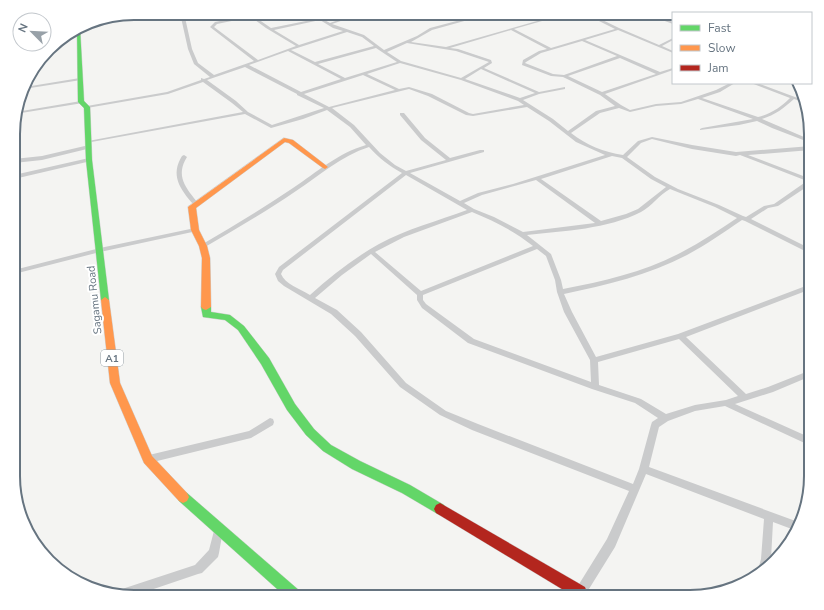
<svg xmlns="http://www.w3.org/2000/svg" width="824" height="610" font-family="'Nunito Sans',sans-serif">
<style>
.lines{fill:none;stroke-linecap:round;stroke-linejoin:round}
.fast-casing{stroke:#d0d0d0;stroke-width:1}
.slow-casing{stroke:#d0d0d0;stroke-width:1}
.jam-casing{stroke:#d0d0d0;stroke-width:1}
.street{fill:#cacbcc;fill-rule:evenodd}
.fast{fill:#63d668;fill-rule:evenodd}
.slow{fill:#ff974d;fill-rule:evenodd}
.jam{fill:#b3261e;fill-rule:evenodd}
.labels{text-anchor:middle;stroke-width:4;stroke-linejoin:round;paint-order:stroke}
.shield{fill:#fff;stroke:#949ea6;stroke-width:1}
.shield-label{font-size:10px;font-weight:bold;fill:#667480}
.street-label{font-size:11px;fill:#667480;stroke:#fff}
.rim{fill:none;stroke:#667480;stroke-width:2}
</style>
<rect width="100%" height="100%" fill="#f4f4f2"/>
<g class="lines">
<g class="fast-casing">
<g id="fast">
<polygon points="80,28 84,101 90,107 92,160 109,300 105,303 101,300 86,160 84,108 78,102 77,30"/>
<polygon points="206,304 211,307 211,312 230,315 244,326 269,358 295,404 314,429 331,445 360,461 410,485 444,505 446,509 444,513 440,515 436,513 402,493 352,469 323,451 306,435 287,410 261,364 238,330 225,320 203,317 201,307"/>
<polygon points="183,491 187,493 301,592 303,597 286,597 179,501 177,497 179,493"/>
</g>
</g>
<g class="slow-casing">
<g id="slow">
<polygon points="284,138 293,140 328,167 325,169 323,168 289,143 285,142 196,208 199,230 207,246 210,258 211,307 206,310 203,309 201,307 202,258 199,246 191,230 188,207"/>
<polygon points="105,297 109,300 120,383 152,456 187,493 189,497 187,501 183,503 179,501 144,463 110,383 101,300"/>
</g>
</g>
<g class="jam-casing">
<polygon id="jam" points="440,503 585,587 587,592 585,597 575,597 436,513 434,509 436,505"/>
</g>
<g class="street">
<path d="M180 13H184L192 49 198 63 214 75 254 61 210 27 215 22 220 21 221 13H225L224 20 263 13H270L255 17 271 28 316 19H312L305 13C310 13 311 16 315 17 321 19 325 20 330 23L358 13H364L332 24 364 35 384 50 417 36 430 28 487 13H493L432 30 411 42 446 47 537 21 520 13C528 13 535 20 542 19 551 19 560 13 570 13L514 29 551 48 615 29 583 13H588L619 28 659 45 673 38V40L662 46 673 51V53L618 30 585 40 660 72 673 68V70L605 94 621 105 630 110 656 104 681 102 716 90 730 83H735L720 92 702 98 758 117C771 114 781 107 790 98L751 83H757L803 100V102L794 99C784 108 775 115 762 119L811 140V143L772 128 757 121 739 125 700 130V129L702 128 753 119 698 99 681 104 656 106 630 112 619 108 600 113 571 133C586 145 604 152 623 155L638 141 652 137 692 145 736 152 811 146V150L748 155 811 179V184L778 206 768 208 751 219 811 249V254L745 221 742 220C724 232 706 245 687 255 649 275 606 285 564 294L572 312 596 357 678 334 811 284V289L686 337 746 394 768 387 811 370V376L773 392 735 404 811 438V446L725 406 695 411 668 421 659 427 649 467 801 523 797 531 773 522 771 559 770 564 759 573 758 570 761 559 764 519 646 474 615 547 584 597H576L575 593 576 589 607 539 629 491 472 430 440 415 400 387 355 336 331 314 284 286 278 281 275 274 279 267 402 173C389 166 379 158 369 147 341 156 320 175 296 191 267 211 236 229 205 247H201L200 246 201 245C232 227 263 208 293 188 317 172 338 153 366 145L350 127 327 110 303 119 271 128 245 114 86 143V142L88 141 243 112 232 103 203 82 168 94 87 108 85 107 87 106 167 92 201 80V78L204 79 210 77 194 64 188 49ZM251 17 266 28 296 46 258 60 214 27 217 24ZM320 20 333 28 343 31 299 45 274 30ZM511 30 547 49 539 51 523 60 522 65 551 76 563 77 600 95 615 106 596 111 568 131 553 119 523 100 539 94 565 89V87L539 92 484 68 492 63 491 60 458 49 450 48ZM347 32 362 37 374 46 315 62 291 50ZM582 41 617 56 564 75 553 74 525 63 526 62 541 53ZM407 43 456 51 489 62 461 78 401 61 387 52ZM376 48 397 62 345 78 318 64ZM288 51 341 79 301 92 249 65ZM620 58 656 74 602 92 568 76ZM400 63 461 80 518 101 524 105 473 114 469 113 432 94 409 87 399 89 367 74ZM245 67 297 94V95L324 108 272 125 248 112 236 101 207 80ZM481 69 535 93 520 98 465 79ZM363 75 395 90 329 107 304 94ZM409 89 428 96 466 115 473 116 527 107 549 121 576 142 605 155 513 184 478 193 460 201 410 173 484 152V150H480L450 158 425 138 404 113H400V115L421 140 446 160 406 171 395 165 380 153 354 125 332 108ZM652 139 692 149 736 156 740 155 807 181 774 204 764 206 746 217 743 216 719 205 678 189 655 177 627 157 641 143ZM612 156 622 158 651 179 666 187 638 209 626 214 601 221 541 179ZM406 175 467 210C438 221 406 229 379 244 354 258 331 276 310 295 300 289 285 284 281 274L283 270ZM536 180 595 223 523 232 494 217 474 209 464 203 482 195ZM670 189 715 207 737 218C719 230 701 242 682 252 645 272 604 281 563 289L561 280 551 254 527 235C564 231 608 229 641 212 652 206 659 195 670 189ZM472 212C494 221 514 231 533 246L421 291 375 252 404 237ZM537 249 546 256 555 280 557 292 564 312 590 360 591 382 474 339 426 304 423 300V295ZM371 254 417 295V300L422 308 468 343 592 389 635 403 658 418 652 422 651 425 639 469 633 484 478 424 446 411 406 383 361 332 337 310 315 298 342 275ZM679 339 738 396 726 400 695 405 666 414 641 399 599 385 598 362Z"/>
<polygon points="420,13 427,13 403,19 401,18"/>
<polygon points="653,13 657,13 655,15 673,22 673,24 651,16 651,14"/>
<polygon points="80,78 81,78 81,80 24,89 25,87"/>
<polygon points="81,101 83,102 83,103 15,114 16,112"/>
<polygon points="89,145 92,147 91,148 42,160 14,163 14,159 42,156"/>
<path d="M184 155 187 157C175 176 186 188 198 203L195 205 193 204C180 189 170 175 182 156Z"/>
<polygon points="89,158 91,159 91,161 14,179 14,175"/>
<polygon points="195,228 198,230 197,231 100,252 14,274 14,270 100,248"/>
<polygon points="270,418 273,419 274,422 273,425 251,438 149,463 146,462 145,459 146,456 149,455 249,431"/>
<polygon points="218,525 221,527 223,530 219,553 218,557 202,573 198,574 130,597 114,594 115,591 119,590 195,565 209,550 215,527"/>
</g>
<use href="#fast" class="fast"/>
<use href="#slow" class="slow"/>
<use href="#jam" class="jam"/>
</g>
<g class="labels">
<rect class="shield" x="101" y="350" width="22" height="16" rx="3"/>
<g class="shield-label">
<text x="112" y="362">A1</text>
</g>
<g class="street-label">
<text transform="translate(94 300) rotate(-96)" y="4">Sagamu Road</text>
</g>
</g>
<path d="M0 0H824V610H0ZM134 20H690A114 114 0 0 1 804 134V476A114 114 0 0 1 690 590H134A114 114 0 0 1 20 476V134A114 114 0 0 1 134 20Z" fill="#fff" fill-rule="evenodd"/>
<path class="rim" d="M134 20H690A114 114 0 0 1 804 134V476A114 114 0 0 1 690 590H134A114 114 0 0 1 20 476V134A114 114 0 0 1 134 20Z"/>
<rect x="672" y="12" width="140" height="72" fill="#ffffff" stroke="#c2c7cc"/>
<rect x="680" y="25" width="20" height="6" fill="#63d668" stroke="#c2c7cc"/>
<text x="708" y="32" font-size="12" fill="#667480">Fast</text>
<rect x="680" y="45" width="20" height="6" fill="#ff974d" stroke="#c2c7cc"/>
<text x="708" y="52" font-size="12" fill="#667480">Slow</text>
<rect x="680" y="65" width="20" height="6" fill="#b3261e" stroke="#c2c7cc"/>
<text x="708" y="72" font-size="12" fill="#667480">Jam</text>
<g transform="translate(32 32) rotate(294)"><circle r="19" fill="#ffffff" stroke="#c2c7cc"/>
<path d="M0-3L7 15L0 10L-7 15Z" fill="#98a1a8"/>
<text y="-6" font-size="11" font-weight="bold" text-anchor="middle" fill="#667480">N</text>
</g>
</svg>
